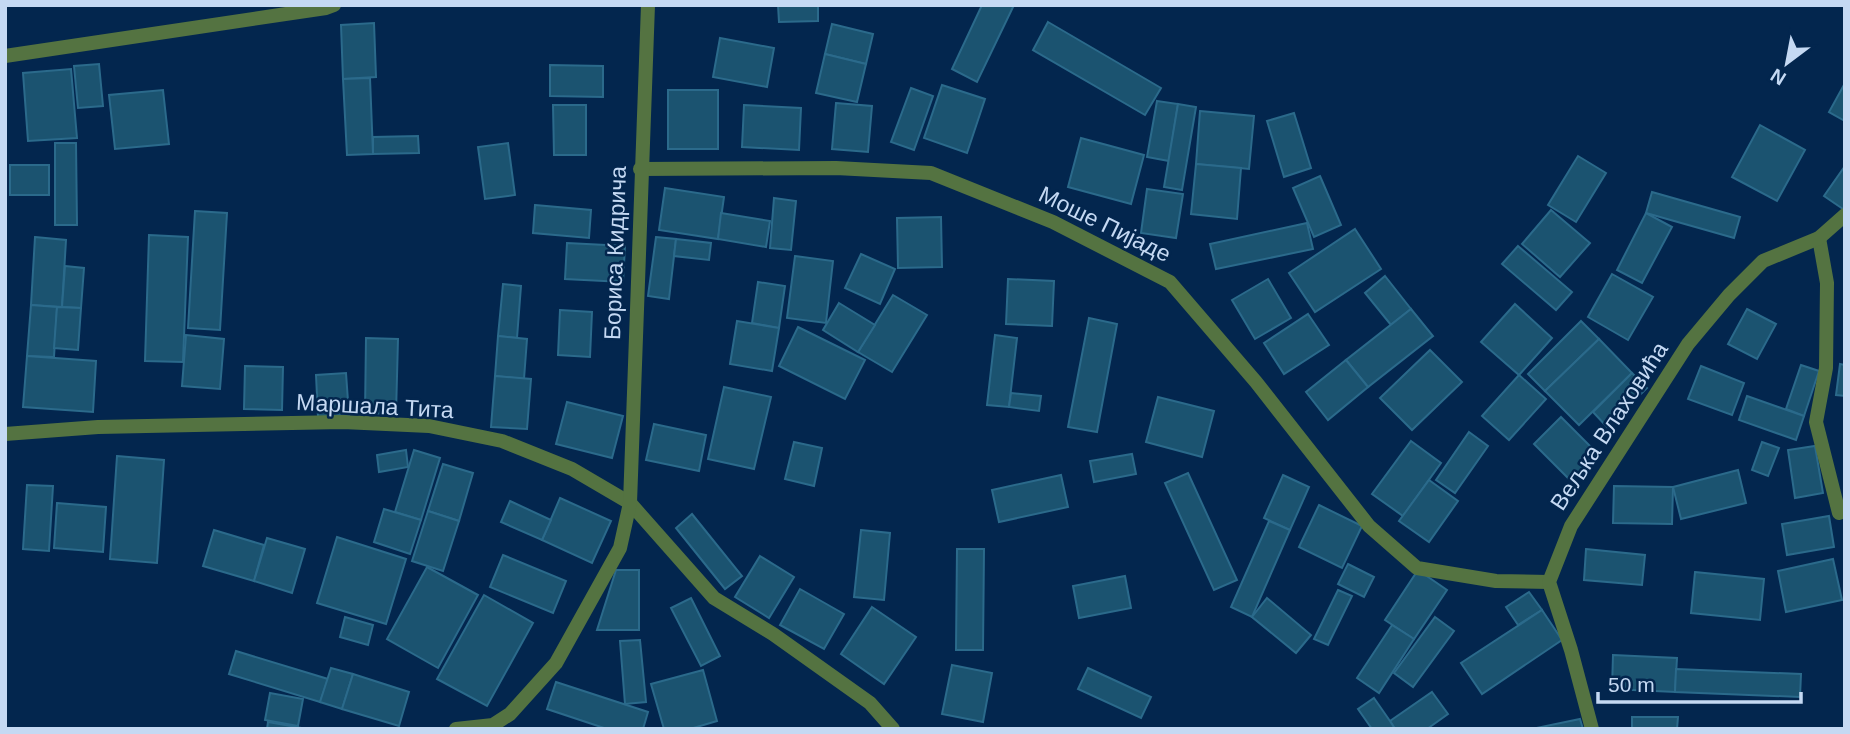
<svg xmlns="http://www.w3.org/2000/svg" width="1850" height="734" font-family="Arial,sans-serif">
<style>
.building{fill:#1b5370;stroke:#2b6a8b;stroke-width:2}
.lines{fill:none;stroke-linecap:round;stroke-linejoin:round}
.lane{stroke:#547341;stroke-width:14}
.street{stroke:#547341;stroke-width:14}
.labels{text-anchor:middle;stroke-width:5;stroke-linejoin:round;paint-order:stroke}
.street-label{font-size:23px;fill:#c5d9f3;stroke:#03264e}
</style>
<rect width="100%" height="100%" fill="#03264e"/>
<g class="building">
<polygon points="778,5 818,5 818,21 779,22"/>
<polygon points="982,5 1014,5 977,82 952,69"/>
<polygon points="1048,22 1161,88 1145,115 1033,50"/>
<polygon points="374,23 376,77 343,79 341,25"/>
<polygon points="832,24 873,34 866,64 825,54"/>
<polygon points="720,38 774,48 767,87 713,77"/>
<polygon points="825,54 866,64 857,102 816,93"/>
<polygon points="99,64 103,106 78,108 74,66"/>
<polygon points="550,65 603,66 603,97 550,96"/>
<polygon points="71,69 77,138 28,141 23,73"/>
<polygon points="370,78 373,154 347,155 343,79"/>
<polygon points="1845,83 1845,121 1829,112"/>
<polygon points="942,85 985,99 967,153 924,138"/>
<polygon points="911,88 933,96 914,150 891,142"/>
<polygon points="163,90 169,144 115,149 109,95"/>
<rect x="668" y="90" width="50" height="59"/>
<polygon points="1157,101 1178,104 1169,161 1147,157"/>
<polygon points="836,103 872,106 868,152 832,149"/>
<polygon points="1178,104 1196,107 1182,190 1164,187"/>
<polygon points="553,105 586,105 586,155 554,155"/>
<polygon points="744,105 801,108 799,150 742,147"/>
<polygon points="1200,111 1254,116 1249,169 1196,164"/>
<polygon points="1294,113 1311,168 1284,177 1267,121"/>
<polygon points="1760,125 1805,150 1777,201 1732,177"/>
<polygon points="418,136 419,153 373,154 373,137"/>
<polygon points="1081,138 1144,155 1131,204 1068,187"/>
<polygon points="55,143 76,143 77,225 55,225"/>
<polygon points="508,143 515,195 485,199 478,147"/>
<polygon points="1578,156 1606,173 1576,222 1548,205"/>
<polygon points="1196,164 1241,168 1237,219 1191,214"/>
<rect x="10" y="165" width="39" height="30"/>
<polygon points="1845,166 1845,207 1843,209 1824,196"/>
<polygon points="1320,176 1341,225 1314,237 1293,188"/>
<polygon points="665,188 724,197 718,239 659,230"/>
<polygon points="1147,189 1183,194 1176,238 1141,233"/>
<polygon points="1652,192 1740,217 1734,238 1646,213"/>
<polygon points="774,198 796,201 791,250 770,248"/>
<polygon points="535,205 591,210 589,238 533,233"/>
<polygon points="1551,210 1590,243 1560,277 1522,244"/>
<polygon points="195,211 227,213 220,330 188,328"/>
<polygon points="721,213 770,221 766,247 718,239"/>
<polygon points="1646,213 1672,227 1642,283 1617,270"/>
<polygon points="941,217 942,267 898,268 897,218"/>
<polygon points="1307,223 1313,249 1216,269 1210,244"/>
<polygon points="1355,229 1381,269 1315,312 1289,273"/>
<polygon points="149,235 188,237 183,362 145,361"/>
<polygon points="35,237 66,240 62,307 31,305"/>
<polygon points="656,237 676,239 669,299 648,296"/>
<polygon points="676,239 711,243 709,260 674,256"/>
<polygon points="567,243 625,246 623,282 565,279"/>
<polygon points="1518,246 1572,292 1556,310 1502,264"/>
<polygon points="861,254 895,269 880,304 845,288"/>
<polygon points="795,256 833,261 826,323 787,318"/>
<polygon points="65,266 84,268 81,308 62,307"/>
<polygon points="1612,274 1653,297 1628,340 1588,317"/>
<polygon points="1385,276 1411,309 1391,325 1365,293"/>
<polygon points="1008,279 1054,281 1052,326 1006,324"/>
<polygon points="1268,279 1291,318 1255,339 1232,300"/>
<polygon points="758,282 785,286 779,328 752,323"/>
<polygon points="503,284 521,286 517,338 498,336"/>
<polygon points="893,295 927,315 892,372 858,352"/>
<polygon points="839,303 875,325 858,352 823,330"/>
<polygon points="1515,304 1552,338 1519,375 1481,342"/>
<polygon points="31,305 57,307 54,357 27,356"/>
<polygon points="57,307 81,308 78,350 54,348"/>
<polygon points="1411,309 1433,336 1368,387 1346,360"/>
<polygon points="1747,309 1776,324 1757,359 1728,344"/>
<polygon points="560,310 592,312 590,357 558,355"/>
<polygon points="1308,314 1329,345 1284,374 1264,343"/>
<polygon points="1089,318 1117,324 1097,432 1068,427"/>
<polygon points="737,321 779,328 772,371 730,364"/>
<polygon points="1581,321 1599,339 1545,391 1528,374"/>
<polygon points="798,327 865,360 845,399 779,366"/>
<polygon points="186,335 224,339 220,389 182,386"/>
<polygon points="995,335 1017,338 1009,407 987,405"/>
<polygon points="498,336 527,339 524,379 495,376"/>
<polygon points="366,338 398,339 396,414 365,413"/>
<polygon points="1599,339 1632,373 1579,425 1545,391"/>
<polygon points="1430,350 1462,382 1412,430 1380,398"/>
<polygon points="27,356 96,361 93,412 23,407"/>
<polygon points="1346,360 1368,387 1328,420 1306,392"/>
<polygon points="1840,364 1845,365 1845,396 1836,395"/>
<polygon points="1801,365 1819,371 1804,416 1786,409"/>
<polygon points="245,366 283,367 282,410 244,409"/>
<polygon points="1701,366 1744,383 1732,415 1688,399"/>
<polygon points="346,373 349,415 318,417 316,375"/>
<polygon points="1632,373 1647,388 1607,427 1593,412"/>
<polygon points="1519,375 1546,399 1509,440 1482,416"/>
<polygon points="495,376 531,379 527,429 491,427"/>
<polygon points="724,387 771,397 754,469 708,459"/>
<polygon points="1011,393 1041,396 1039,411 1009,407"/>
<polygon points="1747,396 1804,416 1796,440 1739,420"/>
<polygon points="1158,397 1214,411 1202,457 1146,442"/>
<polygon points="567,402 623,416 612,458 556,444"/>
<polygon points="1561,417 1597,453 1570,480 1534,444"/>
<polygon points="654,424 706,435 699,471 646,460"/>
<polygon points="1469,432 1488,446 1455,493 1436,480"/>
<polygon points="1411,441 1441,463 1403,516 1372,494"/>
<polygon points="794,442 822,448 814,486 785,479"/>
<polygon points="1762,442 1779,448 1768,476 1752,470"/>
<polygon points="1815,446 1823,493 1795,498 1788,450"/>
<polygon points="406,450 408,467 379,472 377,455"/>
<polygon points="414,450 440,458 421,520 395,512"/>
<polygon points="1132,454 1136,474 1094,482 1090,461"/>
<polygon points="117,456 164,460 157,563 110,559"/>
<polygon points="443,464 473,473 459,521 428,511"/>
<polygon points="1738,470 1746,503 1681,519 1673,487"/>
<polygon points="1188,473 1237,580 1214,590 1165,483"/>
<polygon points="1061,475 1068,507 999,522 992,490"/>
<polygon points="1283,475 1309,487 1290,530 1264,518"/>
<polygon points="1429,480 1458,501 1429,542 1399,521"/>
<polygon points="27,485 53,486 49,551 23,549"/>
<polygon points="1614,486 1673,487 1672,524 1613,523"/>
<polygon points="560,498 611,521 592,563 542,540"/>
<polygon points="510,501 551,520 542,540 501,522"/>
<polygon points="57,503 106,507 103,552 54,548"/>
<polygon points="1319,505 1362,526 1342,568 1299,547"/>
<polygon points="384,509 421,520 410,554 374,542"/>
<polygon points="428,511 459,521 443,571 412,561"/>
<polygon points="692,514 742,576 725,589 676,528"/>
<polygon points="1829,516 1834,547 1787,555 1782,524"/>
<polygon points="1269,521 1290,530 1252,617 1231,607"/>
<polygon points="214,530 264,545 254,581 203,566"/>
<polygon points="861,530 890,533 884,600 854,597"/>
<polygon points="337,537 406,559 386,624 317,603"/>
<polygon points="267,538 305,549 292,593 254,581"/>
<polygon points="957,549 984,549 983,650 956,650"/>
<polygon points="1586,549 1645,555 1642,585 1584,580"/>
<polygon points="503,555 566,581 553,613 490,587"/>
<polygon points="760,556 794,577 769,618 735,597"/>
<polygon points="1833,559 1842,600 1786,612 1778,571"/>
<polygon points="1348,564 1374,577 1364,597 1338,584"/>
<polygon points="427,567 478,595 438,668 387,639"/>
<polygon points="616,570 639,570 639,630 597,630"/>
<polygon points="1418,570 1447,590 1414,639 1385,620"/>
<polygon points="1695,572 1764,579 1760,620 1691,613"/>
<polygon points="1125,576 1131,608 1079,618 1073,586"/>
<polygon points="800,589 844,614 824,649 780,625"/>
<polygon points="1338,590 1352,596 1328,645 1314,639"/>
<polygon points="1529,592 1542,610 1518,625 1506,607"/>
<polygon points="484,595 533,623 487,706 437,679"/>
<polygon points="691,598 720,656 701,666 671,608"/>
<polygon points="1267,598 1311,635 1296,653 1252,617"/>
<polygon points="872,607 916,637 884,684 841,654"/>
<polygon points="1542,610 1562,640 1482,694 1461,663"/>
<polygon points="345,617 373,625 368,645 340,637"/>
<polygon points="1435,617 1454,631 1413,687 1394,673"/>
<polygon points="1392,625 1414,639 1379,693 1357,678"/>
<polygon points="640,640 646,702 625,704 620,641"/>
<polygon points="236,651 328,679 320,702 229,674"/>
<polygon points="1613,655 1677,658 1675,692 1612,689"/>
<polygon points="952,665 992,673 983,722 942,714"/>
<polygon points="331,668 353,674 342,709 320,702"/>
<polygon points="1088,668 1151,697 1141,718 1078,689"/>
<polygon points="1676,669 1801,674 1800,697 1675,692"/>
<polygon points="703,670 717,721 690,729 664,729 651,684"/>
<polygon points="353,674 409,692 399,726 342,709"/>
<polygon points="556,682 648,712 643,729 607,729 547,709"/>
<polygon points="1432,692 1448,714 1427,729 1395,729 1390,721"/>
<polygon points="270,693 303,699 298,726 265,720"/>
<polygon points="1374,698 1390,721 1395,729 1372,729 1358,709"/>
<polygon points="1632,717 1678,717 1677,729 1632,729"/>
<polygon points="1580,719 1583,729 1537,729 1536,728"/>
<polygon points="268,722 302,728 302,729 267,729"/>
</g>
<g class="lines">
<polyline class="lane" points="1819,238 1827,283 1826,368 1816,422 1839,513"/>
<g class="street">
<polyline points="5,56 326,8 334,5"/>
<polyline points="640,169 836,168 931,173 1053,222 1170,282 1256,382 1369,526 1417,568 1496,581 1549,582"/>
<polyline points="5,434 98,427 343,422 429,426 502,441 572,469 630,503 714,598 773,634 870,703 893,729"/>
<polyline points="456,729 493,725 510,714 556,663 620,548 630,503 648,5"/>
<polyline points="1592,729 1571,650 1549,582 1571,526 1688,344 1729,295 1763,261 1819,238 1845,215"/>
</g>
</g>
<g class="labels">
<g class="street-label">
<text transform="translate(1105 224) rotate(26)" y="8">Моше Пијаде</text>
<text transform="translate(615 253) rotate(-88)" y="8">Бориса Кидрича</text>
<text transform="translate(375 406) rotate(3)" y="8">Маршала Тита</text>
<text transform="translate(1609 426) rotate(-57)" y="8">Вељка Влаховића</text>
</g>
</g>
<rect width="1850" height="734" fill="none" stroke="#c5d9f3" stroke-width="14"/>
<g transform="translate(1787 63) rotate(212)" stroke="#03264e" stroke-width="5" paint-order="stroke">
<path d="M0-5L12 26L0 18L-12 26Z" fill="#c5d9f3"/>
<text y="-10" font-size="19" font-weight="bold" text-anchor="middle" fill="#c5d9f3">N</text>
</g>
<path d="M1598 692v10h203v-10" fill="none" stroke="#c5d9f3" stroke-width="3.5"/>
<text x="1608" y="692" font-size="21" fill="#c5d9f3" stroke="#03264e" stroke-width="5" paint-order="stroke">50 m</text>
</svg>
